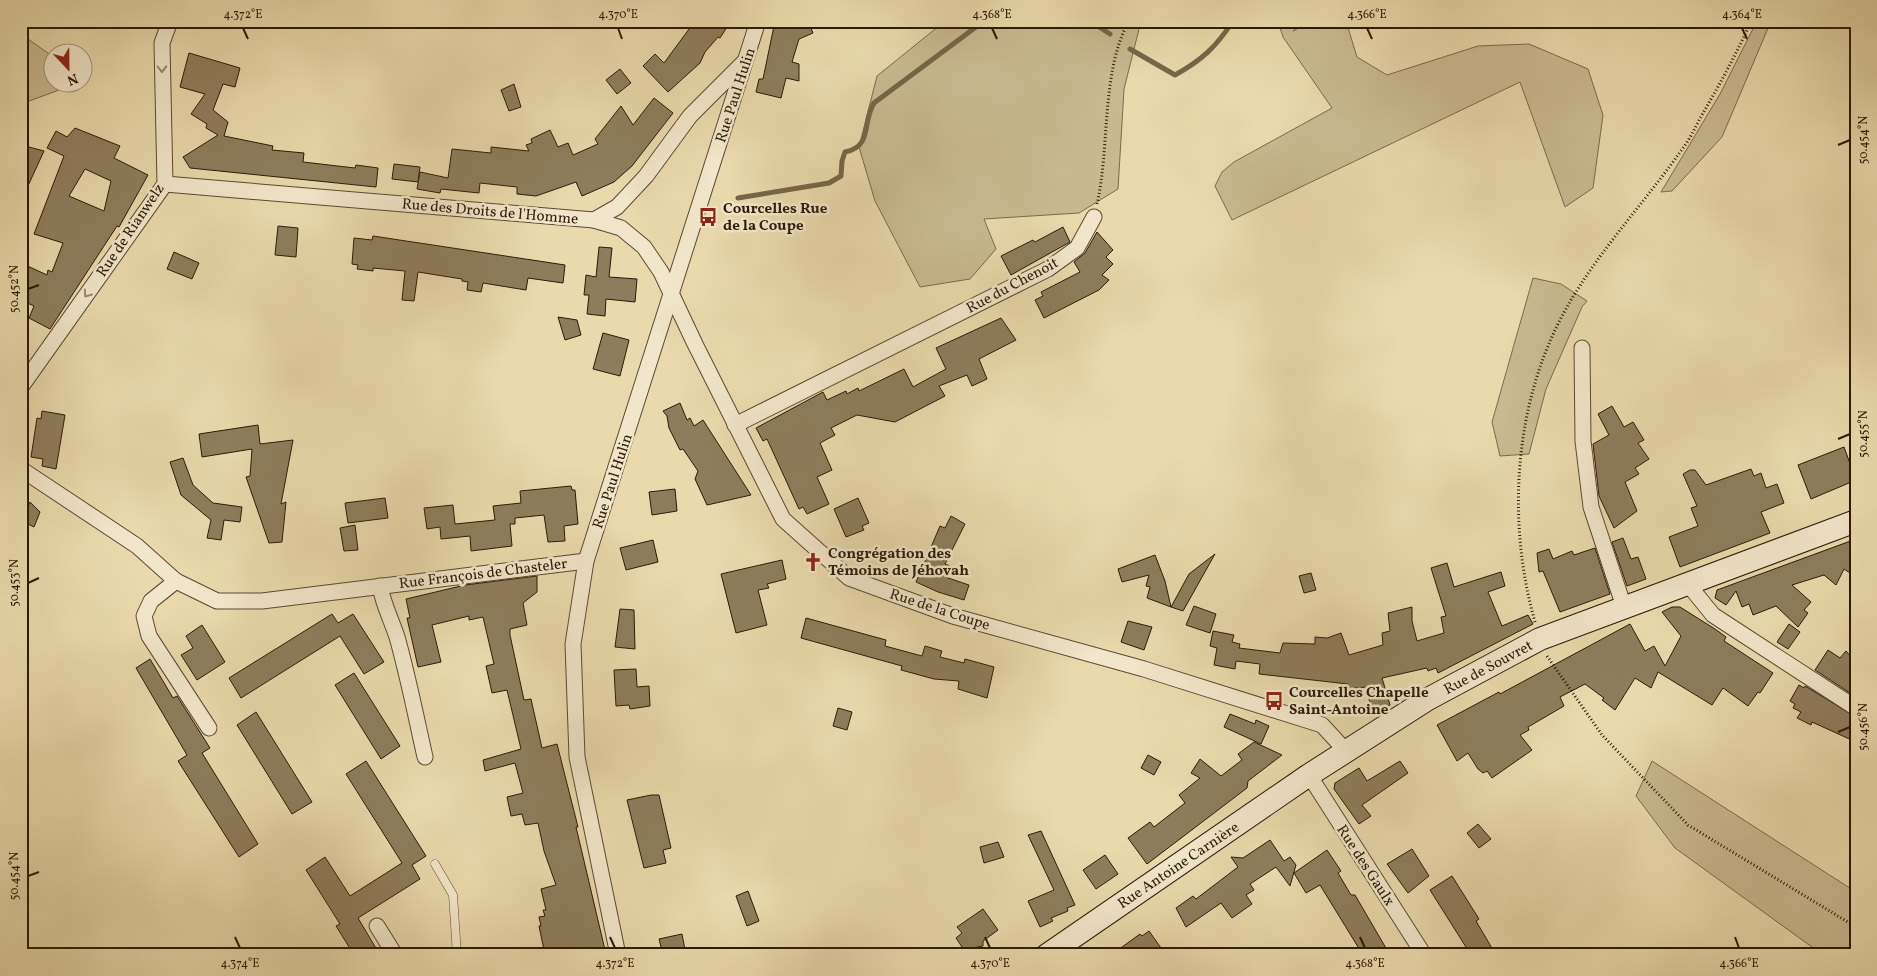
<svg xmlns="http://www.w3.org/2000/svg" width="1877" height="976" font-family="Vollkorn,serif">
<style>
.green{fill:#c9b990;stroke:#7a6a4b}
.lines{fill:none;stroke-linecap:round;stroke-linejoin:round}
.stream{stroke:#766648;stroke-width:5}
.building{fill:#8e7d5c;stroke:#2b1a06;fill-rule:evenodd}
.lane-casing{stroke:#5a4a30;stroke-width:9}
.street-casing{stroke:#5a4a30;stroke-width:17}
.secondary-casing{stroke:#2b1a06;stroke-width:24}
.path{stroke:#2b1a06;stroke-width:3;stroke-dasharray:1 2.5;stroke-linecap:butt}
.lane{stroke:#f1e6c9;stroke-width:8}
.street{stroke:#f1e6c9;stroke-width:15}
.secondary{stroke:#f1e6c9;stroke-width:22}
.oneway{stroke:#988a71}
.ticks{fill:none;stroke:#2b1a06;stroke-width:2}
.labels{text-anchor:middle;stroke-width:5;stroke-linejoin:round;paint-order:stroke}
.street-label{font-size:15px;fill:#2b1a06;stroke:#f1e6c9}
.poi-label{font-size:15px;font-weight:bold;fill:#2b1a06;stroke:#f1e6c9;text-anchor:start}
.neatline{fill:none;stroke:#2b1a06;stroke-width:2}
.ticks-label{font-size:12px;text-anchor:middle;fill:#2b1a06}
</style>
<rect width="100%" height="100%" fill="#e9d9ac"/>
<filter id="stains"><feTurbulence type="fractalNoise" baseFrequency=".004" numOctaves="4"/><feColorMatrix values="0 0 0 0 .2 0 0 0 0 .09 0 0 0 0 .02 0 0 0 .5 -.17"/></filter>
<radialGradient id="worn" r=".72"><stop offset=".6" stop-color="#630" stop-opacity="0"/><stop offset="1" stop-color="#630" stop-opacity=".3"/></radialGradient>
<g class="green">
<polygon points="945,21 1141,21 1124,89 1118,189 1079,213 984,219 996,249 970,279 920,287 875,201 859,147 877,76"/>
<polygon points="1278,21 1307,21 1293,31 1311,21 1346,21 1357,57 1387,75 1478,46 1529,44 1588,69 1603,115 1593,188 1565,207 1520,82 1232,220 1215,186 1222,172 1234,162 1332,108 1283,37"/>
<polygon points="1757,21 1771,21 1722,137 1672,191 1661,192 1720,94"/>
<polygon points="21,34 52,56 52,82 78,83 21,104"/>
<polygon points="1533,278 1561,284 1587,301 1582,307 1546,389 1529,454 1500,456 1492,422"/>
<polygon points="1652,761 1856,892 1856,955 1823,955 1675,848 1636,796"/>
</g>
<g class="lines">
<g class="stream">
<polyline points="1090,21 1110,34"/>
<path d="M1130 49 1175 75C1202 60 1216 47 1233 21"/>
<path d="M738 198 829 183 841 176 842 161 845 152C873 147 862 121 874 103L984 21"/>
</g>
</g>
<g class="building">
<polygon points="695,21 719,21 727,27 720,38 718,37 705,52 700,63 668,92 643,66 655,54 664,63"/>
<polygon points="775,21 808,21 813,33 799,39 792,62 799,64 799,81 786,78 781,98 756,92 759,79 763,79"/>
<polygon points="189,53 240,68 235,87 223,84 213,110 228,122 224,136 273,146 272,150 304,153 303,162 355,168 356,165 378,168 376,187 190,168 183,157 218,135 206,128 207,124 191,114 205,94 180,87"/>
<polygon points="620,69 631,83 617,94 606,80"/>
<polygon points="514,84 521,107 509,111 501,90"/>
<polygon points="654,98 673,113 632,166 614,182 582,196 576,182 536,196 517,194 517,187 480,183 479,193 441,189 440,193 417,189 420,172 448,178 452,149 491,153 491,147 529,151 526,145 532,143 531,139 550,130 558,147 568,143 573,155 598,144 595,139 621,106 633,125"/>
<path d="M75 128 120 146 114 158 148 175 119 227 117 226 50 329 29 318 34 306 21 300V263L47 275 48 270 52 272 63 243 34 234 64 156 47 148 56 131 67 137ZM85 169 111 181 104 211 69 196Z"/>
<polygon points="25,146 44,151 21,201 21,152"/>
<polygon points="394,164 420,167 418,182 392,179"/>
<polygon points="278,226 298,228 296,257 275,255"/>
<polygon points="1063,227 1070,242 1011,275 1001,256 1033,240 1035,242"/>
<polygon points="1097,232 1113,250 1106,257 1113,264 1102,275 1109,280 1099,290 1044,318 1035,300 1043,296 1041,292 1080,272 1074,262 1085,253"/>
<polygon points="373,236 565,265 563,283 528,278 526,290 483,283 481,292 467,290 468,282 462,281 462,279 418,272 414,301 402,300 405,271 373,268 373,271 357,269 358,265 352,264 354,238 372,240"/>
<polygon points="599,247 612,248 609,277 637,279 635,302 606,299 605,316 587,314 589,295 584,295 586,275 596,277"/>
<polygon points="174,252 199,263 192,279 167,269"/>
<polygon points="558,317 577,320 581,335 565,340"/>
<polygon points="1001,318 1016,340 979,359 987,379 972,386 967,375 939,386 945,396 895,422 857,415 831,428 835,435 820,443 832,470 817,477 829,504 807,514 803,507 799,509 767,439 763,441 756,428 823,392 827,400 846,391 847,394 858,388 859,391 904,369 913,387 946,369 936,348"/>
<polygon points="603,333 629,340 620,376 593,369"/>
<polygon points="680,403 687,420 690,418 694,426 703,420 751,495 707,505 695,479 698,471 683,449 680,450 669,428 667,416 663,411"/>
<polygon points="1612,406 1624,427 1633,422 1644,440 1638,443 1649,459 1635,468 1639,474 1625,482 1637,511 1614,528 1599,496 1593,444 1609,435 1598,414"/>
<polygon points="42,411 65,415 56,469 42,466 43,459 31,457 37,418 41,419"/>
<polygon points="258,425 260,444 293,440 281,504 286,502 282,542 269,543 246,477 250,476 252,449 202,457 199,434"/>
<polygon points="1844,447 1856,480 1811,499 1798,465"/>
<polygon points="183,458 193,485 213,503 242,507 240,522 224,520 221,540 207,538 211,520 181,495 170,462"/>
<polygon points="1751,469 1754,476 1761,473 1766,488 1777,484 1784,503 1761,512 1770,533 1680,567 1669,537 1698,526 1691,508 1697,506 1683,474 1690,470 1695,470 1706,485"/>
<polygon points="571,486 572,490 575,490 578,524 564,526 565,541 548,542 544,515 515,518 515,524 510,524 512,546 471,551 470,536 441,539 440,527 427,529 424,508 453,505 455,524 495,520 493,506 521,503 520,491"/>
<polygon points="675,489 677,511 652,515 649,492"/>
<polygon points="385,498 388,518 348,523 345,503"/>
<polygon points="858,498 869,523 862,526 864,530 846,537 834,509"/>
<polygon points="30,502 40,512 34,527 22,521"/>
<polygon points="951,516 965,524 945,564 950,566 945,577 969,585 964,600 938,592 916,582 940,526 945,528"/>
<polygon points="355,525 358,550 344,551 340,528"/>
<polygon points="1623,538 1631,559 1638,557 1646,579 1627,586 1612,542"/>
<polygon points="1856,539 1856,577 1844,569 1836,585 1824,575 1792,585 1811,602 1804,610 1808,613 1798,627 1776,606 1753,615 1749,604 1742,607 1736,591 1726,605 1715,598 1717,590"/>
<polygon points="653,540 658,562 626,570 620,548"/>
<polygon points="1595,548 1610,594 1560,612 1543,571 1539,572 1537,553 1549,549 1553,559 1572,551 1574,555"/>
<polygon points="1215,554 1183,611 1171,607 1189,574"/>
<polygon points="1155,555 1165,581 1171,607 1147,598 1150,587 1146,586 1149,575 1122,582 1118,569"/>
<polygon points="782,560 786,579 767,584 769,588 758,590 767,625 736,633 721,574"/>
<polygon points="1447,563 1454,587 1501,572 1505,586 1488,592 1502,626 1528,615 1533,624 1438,673 1436,668 1428,671 1427,668 1382,678 1390,705 1372,711 1366,687 1347,689 1348,684 1259,674 1260,664 1236,661 1235,669 1214,665 1217,648 1210,646 1213,631 1234,635 1232,642 1240,644 1239,648 1280,653 1283,643 1315,644 1315,637 1327,638 1341,633 1349,655 1383,645 1382,633 1390,631 1388,613 1412,607 1412,621 1417,641 1444,633 1441,617 1446,616 1431,568"/>
<polygon points="1311,573 1316,590 1304,593 1299,576"/>
<polygon points="537,576 537,592 523,603 527,625 510,629 510,635 524,700 531,699 542,748 557,744 578,827 576,827 605,950 584,955 581,950 559,955 545,955 539,926 541,926 539,917 545,916 543,910 546,910 541,889 556,885 544,851 538,823 525,825 522,814 511,816 507,797 523,793 515,763 485,771 483,760 521,749 507,690 492,693 486,666 494,664 483,617 469,620 469,616 432,625 441,662 418,667 407,618 410,618 406,599 465,585"/>
<polygon points="1194,606 1216,614 1210,633 1186,625"/>
<polygon points="1672,607 1680,607 1715,629 1726,637 1724,641 1773,673 1760,693 1758,692 1748,706 1723,688 1712,705 1658,672 1651,688 1635,678 1615,710 1602,700 1604,698 1585,684 1560,697 1564,706 1528,727 1529,730 1520,735 1532,750 1492,778 1487,771 1483,773 1478,769 1468,753 1457,761 1437,725 1499,692 1500,694 1630,624 1645,651 1654,646 1665,666 1681,636 1662,612"/>
<polygon points="620,609 634,610 635,649 615,647"/>
<polygon points="332,614 338,623 353,614 384,662 364,674 340,636 241,698 229,678"/>
<polygon points="806,618 886,640 885,646 922,656 925,646 942,651 940,657 964,663 965,659 994,667 987,698 958,689 959,681 934,679 901,670 902,666 801,638"/>
<polygon points="1128,621 1152,627 1144,650 1121,642"/>
<polygon points="1789,624 1800,632 1788,649 1777,642"/>
<polygon points="202,625 225,662 197,680 181,655 193,648 186,636"/>
<polygon points="1828,650 1840,658 1846,651 1856,663 1856,697 1815,670"/>
<polygon points="150,659 173,698 177,696 210,748 202,753 258,844 239,857 178,761 187,755 136,668"/>
<polygon points="636,669 637,687 649,686 650,706 630,709 629,705 616,706 614,670"/>
<polygon points="354,673 400,746 381,759 335,685"/>
<polygon points="1799,685 1804,688 1805,686 1856,717 1856,742 1812,722 1811,725 1797,718 1801,712 1793,708 1795,704 1790,701"/>
<polygon points="838,708 852,712 847,730 833,726"/>
<polygon points="256,712 312,802 292,814 237,725"/>
<polygon points="1230,714 1255,724 1256,720 1269,726 1261,744 1224,727"/>
<polygon points="1254,742 1282,755 1248,781 1247,788 1147,864 1128,838 1150,822 1154,827 1185,803 1179,795 1200,778 1191,773 1200,759 1221,776 1242,760 1238,754"/>
<polygon points="1148,755 1161,762 1154,775 1141,768"/>
<polygon points="366,761 426,856 412,865 420,879 358,918 380,955 354,955 336,926 340,924 306,870 325,857 350,896 402,863 346,774"/>
<polygon points="1400,761 1408,773 1362,805 1371,816 1359,824 1334,789 1335,783 1359,768 1367,781"/>
<polygon points="651,795 659,795 671,848 663,850 666,863 644,868 627,800"/>
<polygon points="1478,824 1491,839 1479,848 1467,833"/>
<polygon points="1041,831 1075,905 1067,908 1068,911 1051,918 1053,921 1040,927 1028,901 1054,890 1028,835"/>
<polygon points="1270,840 1284,861 1290,857 1296,865 1290,886 1276,867 1250,884 1254,890 1246,895 1252,904 1232,918 1221,903 1186,927 1176,908 1193,896 1196,899 1238,867 1231,857 1243,858"/>
<polygon points="998,842 1004,857 984,863 980,847"/>
<polygon points="1412,849 1429,876 1408,893 1387,864"/>
<polygon points="1327,850 1341,871 1338,873 1351,895 1355,895 1390,955 1363,955 1320,885 1306,893 1294,873"/>
<polygon points="1105,855 1118,874 1096,889 1083,870"/>
<polygon points="1452,876 1474,911 1479,919 1476,921 1496,955 1471,955 1430,890"/>
<polygon points="748,891 759,921 747,926 736,896"/>
<polygon points="983,909 998,930 983,941 983,946 964,950 956,938 962,933 957,927"/>
<polygon points="1149,931 1166,955 1111,955 1140,934 1142,936"/>
<polygon points="682,934 686,955 663,955 659,939"/>
</g>
<g class="lines">
<g class="lane-casing">
<polyline id="lane" points="435,864 453,895 457,955"/>
</g>
<g class="street-casing">
<g id="street">
<polyline points="165,184 594,220 621,228 644,247 661,272 695,344 783,519 849,578 953,616 1144,669 1322,725 1346,751"/>
<polyline points="594,220 617,207 646,176 690,116 743,63"/>
<polyline points="1582,348 1583,441 1591,507 1624,607"/>
<polyline points="21,387 165,184 162,43 170,21"/>
<polyline points="735,425 1048,269 1077,248 1094,217"/>
<polyline points="21,469 137,546 176,581 217,601 262,601 586,561"/>
<polyline points="176,581 151,601 144,616 149,636 209,728"/>
<polyline points="1687,583 1713,615 1856,708"/>
<path d="M380 586C383 604 391 619 397 637 408 676 416 717 425 757"/>
<polyline points="1309,775 1424,955"/>
<polyline points="377,926 395,955"/>
<polyline points="618,955 577,757 573,644 586,561 758,21"/>
</g>
</g>
<g class="secondary-casing">
<polyline id="secondary" points="1047,955 1309,775 1428,699 1540,639 1856,521"/>
</g>
<g class="path">
<path d="M1097 204C1110 148 1101 70 1129 21"/>
<path d="M1535 622C1506 520 1514 400 1567 307 1600 249 1646 201 1683 148 1692 136 1698 121 1706 108 1722 80 1738 51 1751 21"/>
<polyline points="1547,656 1602,735 1688,825 1856,927"/>
</g>
<use href="#lane" class="lane"/>
<use href="#street" class="street"/>
<use href="#secondary" class="secondary"/>
</g>
<defs><path id="oneway-chevron" d="M-2-3.5L2.5 0L-2 3.5" fill="none" stroke-width="1.6" stroke-linecap="round" stroke-linejoin="round" transform="scale(1.25)"/></defs>
<g class="oneway">
<use href="#oneway-chevron" transform="translate(162 69) rotate(89)"/>
<use href="#oneway-chevron" transform="translate(87 294) rotate(125)"/>
</g>
<path class="ticks" d="M243 28 248 39M618 28 622 39M992 28 997 39M1367 28 1372 39M1742 28 1747 39M1838 145 1850 140M28 289 39 285M1838 439 1850 434M28 583 39 578M1838 732 1850 727M28 876 39 872M235 937 240 948M610 937 615 948M985 937 990 948M1360 937 1365 948M1735 937 1739 948"/>
<defs>
<g id="bus-bare" transform="scale(1.5)"><path d="M-5-6H5V4H4V6H2V4H-2V6H-4V4H-5ZM-3.5-4V0h7V-4ZM-3.5 1.2v1.5H-2V1.2ZM2 1.2v1.5H3.5V1.2Z" fill="#8f2418" stroke="#f1e6c9" stroke-width="2.5" paint-order="stroke"/></g>
<g id="church-bare" transform="scale(1.5)"><path d="M-1.2-6h2.4v3.5h3.3v2.4h-3.3V6h-2.4V-.1h-3.3v-2.4h3.3Z" fill="#8f2418" stroke="#f1e6c9" stroke-width="2.5" paint-order="stroke"/></g>
</defs>
<g fill-rule="evenodd">
<use href="#bus-bare" x="708" y="217"/>
<use href="#church-bare" x="813" y="562"/>
<use href="#bus-bare" x="1274" y="701"/>
</g>
<g class="labels">
<g class="street-label">
<text transform="translate(735 95) rotate(-72)" y="5">Rue Paul Hulin</text>
<text transform="translate(490 211) rotate(5)" y="5">Rue des Droits de l'Homme</text>
<text transform="translate(130 230) rotate(-56)" y="5">Rue de Rianwelz</text>
<text transform="translate(1012 285) rotate(-28)" y="5">Rue du Chenoit</text>
<text transform="translate(612 481) rotate(-72)" y="5">Rue Paul Hulin</text>
<text transform="translate(483 573) rotate(-7)" y="5">Rue François de Chasteler</text>
<text transform="translate(940 609) rotate(18)" y="5">Rue de la Coupe</text>
<text transform="translate(1488 667) rotate(-28)" y="5">Rue de Souvret</text>
<text transform="translate(1178 865) rotate(-34)" y="5">Rue Antoine Carnière</text>
<text transform="translate(1366 865) rotate(57)" y="5">Rue des Gaulx</text>
</g>
<g class="poi-label">
<text x="723" y="213">Courcelles Rue<tspan x="723" dy="17">de la Coupe</tspan></text>
<text x="828" y="558">Congrégation des<tspan x="828" dy="17">Témoins de Jéhovah</tspan></text>
<text x="1289" y="697">Courcelles Chapelle<tspan x="1289" dy="17">Saint-Antoine</tspan></text>
</g>
</g>
<rect width="1877" height="976" fill="none" stroke="#e9d9ac" stroke-width="55"/>
<g transform="translate(68 68) rotate(158)"><circle r="24" fill="#f1e6c9" stroke="#a2947b"/>
<path d="M0-4L9 19L0 12L-9 19Z" fill="#8f2418"/>
<text y="-8" font-size="14" font-weight="bold" text-anchor="middle" fill="#2b1a06">N</text>
</g>
<rect x="28" y="28" width="1822" height="920" class="neatline"/>
<g class="ticks-label">
<text x="243" y="18">4.372°E</text>
<text x="618" y="18">4.370°E</text>
<text x="992" y="18">4.368°E</text>
<text x="1367" y="18">4.366°E</text>
<text x="1742" y="18">4.364°E</text>
<text transform="translate(1863 140) rotate(-90)" y="4">50.454°N</text>
<text transform="translate(14 289) rotate(-90)" y="4">50.452°N</text>
<text transform="translate(1863 434) rotate(-90)" y="4">50.455°N</text>
<text transform="translate(14 583) rotate(-90)" y="4">50.453°N</text>
<text transform="translate(1863 727) rotate(-90)" y="4">50.456°N</text>
<text transform="translate(14 876) rotate(-90)" y="4">50.454°N</text>
<text x="240" y="967">4.374°E</text>
<text x="615" y="967">4.372°E</text>
<text x="990" y="967">4.370°E</text>
<text x="1365" y="967">4.368°E</text>
<text x="1739" y="967">4.366°E</text>
</g>
<rect width="100%" height="100%" filter="url(#stains)"/>
<rect width="100%" height="100%" fill="url(#worn)"/>
</svg>
